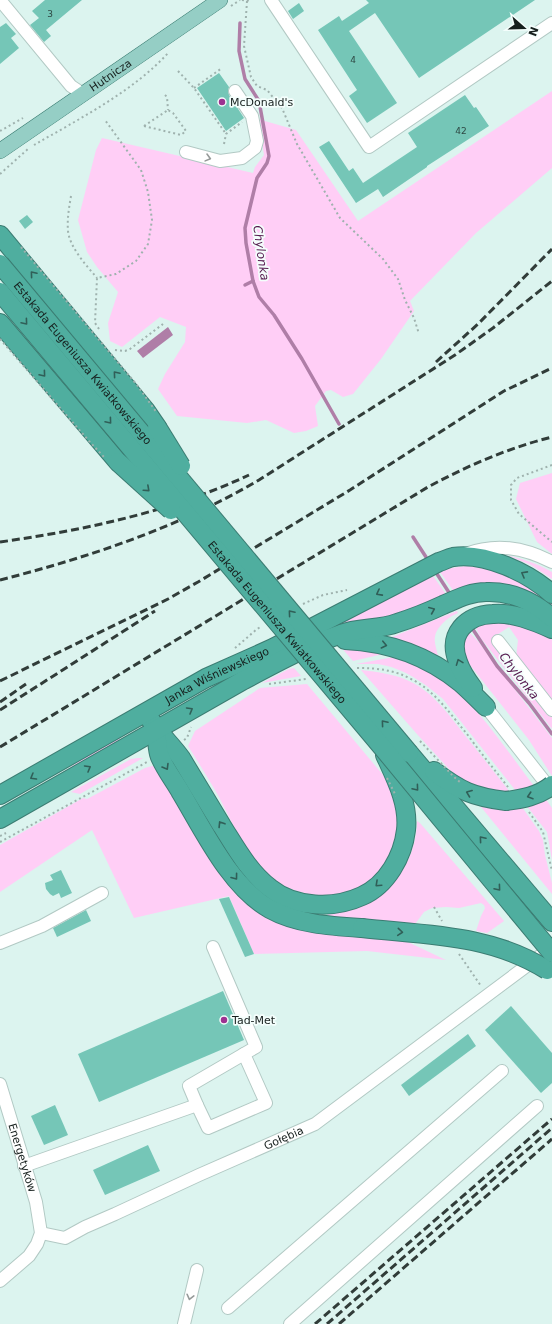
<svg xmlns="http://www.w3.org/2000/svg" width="552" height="1324" font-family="'DejaVu Sans',sans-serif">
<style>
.green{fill:#ffcef6}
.water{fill:#af7ea7}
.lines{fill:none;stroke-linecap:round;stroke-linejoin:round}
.stream{stroke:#af7ea7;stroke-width:3.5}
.building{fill:#75c6b7}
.minor-casing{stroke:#b2c9c4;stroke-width:14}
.major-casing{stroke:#3b7c72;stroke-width:16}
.highway-casing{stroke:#3b7c72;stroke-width:20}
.path{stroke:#9fb2ae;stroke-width:2;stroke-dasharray:2 3;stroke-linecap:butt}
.minor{stroke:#fff;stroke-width:12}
.major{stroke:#95cec5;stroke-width:15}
.highway{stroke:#4fae9f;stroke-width:18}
.rail{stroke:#313c39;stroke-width:3;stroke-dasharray:8 4;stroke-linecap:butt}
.highway-bridge-casing{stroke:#3b7c72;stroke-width:20;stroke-linecap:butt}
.path-bridge{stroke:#9fb2ae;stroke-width:2;stroke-dasharray:2 3;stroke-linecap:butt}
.highway-bridge{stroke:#4fae9f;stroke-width:18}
.oneway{stroke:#969a99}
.oneway2{stroke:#305f58}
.poi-dot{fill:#9d3191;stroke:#f4fefc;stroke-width:1.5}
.labels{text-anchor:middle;stroke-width:3.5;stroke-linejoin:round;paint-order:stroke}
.number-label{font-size:9px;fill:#2e4944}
.street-label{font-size:11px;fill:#161f1d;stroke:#f4fefc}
.poi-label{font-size:11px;fill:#161f1d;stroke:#f4fefc;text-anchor:start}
.water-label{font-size:12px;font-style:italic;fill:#561a4f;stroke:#f4fefc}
</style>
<rect width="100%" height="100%" fill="#dcf4ef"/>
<g class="green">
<polygon points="552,91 552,168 476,233 410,301 414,311 381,359 353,394 343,397 331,390 326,391 315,406 318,426 306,431 294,433 266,420 247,423 177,416 158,389 165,374 185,342 186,327 160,317 122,347 110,341 108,323 118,292 97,267 87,252 78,220 96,150 102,138 253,173 255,167 264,155 258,119 296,130 358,221"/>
<polygon points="552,473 552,554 537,542 516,499 520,483"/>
<path d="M506 555C524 559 536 563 552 572V579L531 565Z"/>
<polygon points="466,566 505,571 552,602 552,610 455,593 440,572 452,568"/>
<polygon points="433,576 448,597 422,609 326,629 416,582"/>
<path d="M457 611 458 613C451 616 447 619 442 624 431 636 435 642 438 656L437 658 392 639V637Z"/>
<polygon points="498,619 552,636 552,707 516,657 518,640 509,627 492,638 552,717 552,729 480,637 475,626"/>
<polygon points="468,631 477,640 552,738 552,776 529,740 466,660 461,651"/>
<polygon points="340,646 396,651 353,661"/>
<path d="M399 656C415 662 433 671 447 682 480 709 508 752 534 786L516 791 443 699C424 683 404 668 378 664 371 664 363 664 356 664Z"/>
<polygon points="294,668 301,676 262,683 289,669"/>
<path d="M361 670C378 672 394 674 409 681 434 692 451 718 468 739 482 757 496 774 510 792H483L466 785 449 769 416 733Z"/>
<path d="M307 684 383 775C389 786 395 798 398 811 401 823 396 842 391 852 386 863 382 873 373 880 343 903 295 899 268 875 243 852 231 818 215 790 206 775 197 760 188 746L195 731 260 688Z"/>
<polygon points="115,736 120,737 119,743 55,778"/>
<polygon points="138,758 143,758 80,794 71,792 131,759"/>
<polygon points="152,766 156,767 234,892 255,909 278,922 299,929 397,939 410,943 446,960 367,951 254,954 229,896 134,918 92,830 0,892 0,845 83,798 87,799 145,768"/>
<polygon points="545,798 552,808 552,860 547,832 526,805"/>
<polygon points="481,807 510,809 522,807 539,831 543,840 545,855 552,883 552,894"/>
<path d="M417 821 420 823 504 921 487 933 476 931 481 916 485 908 484 905 481 903 459 908 446 907 432 908 424 912 415 924 327 917 328 914C337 913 347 912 355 908 365 904 399 877 404 868 412 854 417 837 417 821Z"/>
</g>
<polygon class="water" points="168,327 173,335 143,358 137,351"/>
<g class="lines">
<g class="stream">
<polyline points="240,23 239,51 245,79 259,101 269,156 267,163 257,178 245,228 246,243 253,281 259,297 274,315 302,359 339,424"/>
<polyline points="245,285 253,281"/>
<polyline points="413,537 426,557"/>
<polyline points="437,574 450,594"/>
<polyline points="472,628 497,666 529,703 552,734"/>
</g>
</g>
<g class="building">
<polygon points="45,0 82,0 46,30 51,36 44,42 30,25 39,18 32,11"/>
<polygon points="366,0 535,0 419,78 375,13 349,31 397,103 367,123 349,96 357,90 318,30 339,16 342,21 369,3"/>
<polygon points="299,3 304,11 293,19 288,11"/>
<polygon points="6,23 16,34 11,38 19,48 0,64 0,27"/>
<polygon points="219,73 229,87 228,91 229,95 244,118 226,131 197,88"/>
<polygon points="465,95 474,108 476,107 489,126 427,166 427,167 383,197 378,189 356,203 319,147 329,141 349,171 353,168 363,183 417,147 408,133"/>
<polygon points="27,215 33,222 25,229 19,221"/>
<polygon points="61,870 72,893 61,898 59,893 53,896 50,894 46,889 45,883 53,880 50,875"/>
<polygon points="229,897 254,954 245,957 219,899"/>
<polygon points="86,910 91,921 57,937 53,928"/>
<polygon points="223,991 244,1040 99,1102 78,1054"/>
<polygon points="511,1006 552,1053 552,1083 541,1093 485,1030"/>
<polygon points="468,1034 476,1046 409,1096 401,1085"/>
<polygon points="55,1105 68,1135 44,1145 31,1116"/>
<polygon points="148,1145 160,1171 105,1195 93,1170"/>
</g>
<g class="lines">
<g class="minor-casing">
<g id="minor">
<polyline points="0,0 71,86 83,94"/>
<polyline points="271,0 369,147 552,23"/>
<polyline points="186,152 220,161 242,158 255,148 257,141 252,116 235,91"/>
<path d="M465 554C496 543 523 547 552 562"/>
<polyline points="498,641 552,710"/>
<polyline points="486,707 552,791"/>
<polyline points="0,943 42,926 102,893"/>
<path id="s1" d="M0 1084 36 1202 41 1233 37 1244 29 1256 0 1281"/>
<polyline points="197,1105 208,1128 266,1103 244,1054"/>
<polyline points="24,1166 197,1105 189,1086 256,1047 213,947"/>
<path id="s2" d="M41 1233 65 1238 85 1227 115 1214 199 1175 315 1124 552 947"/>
<polyline points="228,1308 502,1071"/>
<polyline points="184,1324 197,1270"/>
<polyline points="290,1324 537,1106"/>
</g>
</g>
<g class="major-casing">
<g id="major">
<path id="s3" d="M0 151 220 0"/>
</g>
</g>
<g class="highway-casing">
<g id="highway">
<polyline points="0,235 146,411 157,427"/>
<polyline points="0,323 118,462"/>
<path d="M345 640C388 642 428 656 461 683 470 691 478 699 486 707"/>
<path d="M473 688C467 680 461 671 458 662 447 634 466 615 493 614 512 612 534 621 552 629"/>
<path d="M150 719C159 734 171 744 181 758 195 781 208 803 222 826 236 848 249 872 270 888 295 908 334 909 362 896 387 885 403 856 406 830 409 804 396 779 385 755"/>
<path d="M156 730C157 737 157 746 159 754 161 763 175 782 180 791 203 829 230 887 270 909 297 924 331 926 362 928"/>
<polyline points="409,753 552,922"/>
<path d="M434 771C460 791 473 797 506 801"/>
<path id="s4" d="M0 795 206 678 273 648 439 562C443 561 448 558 453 557 485 552 529 573 552 594"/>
<path d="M0 819 242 681C274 664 307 646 341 634 359 627 379 630 397 623 413 618 428 612 443 605 457 599 470 592 486 592 510 591 534 601 552 618"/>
</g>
</g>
<g class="path">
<polyline points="242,0 247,1 249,0"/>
<polyline points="247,1 244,46 251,77 257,86 267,90 282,108 297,144 340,218 383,259 398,279 405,300 414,318 419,334"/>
<polyline points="231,6 240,0"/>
<polyline points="178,71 194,88 226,134"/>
<polyline points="194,88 222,68"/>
<polyline points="165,95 167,97 168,110"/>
<polyline points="144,126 181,135 186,131 173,113 168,110"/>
<polyline points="144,126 168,110"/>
<polyline points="0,131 23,118"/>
<polyline points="224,144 226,134 242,122"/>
<path d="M34 145C79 119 134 91 169 52"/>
<polyline points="0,174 29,148"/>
<path d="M71 196C69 208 67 219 68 231 70 248 86 265 97 278"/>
<polyline points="99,329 95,323 97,278 116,274 136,261 148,244 152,220 148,192 141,170 105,120"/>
<polyline points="115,350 125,351 130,349 163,324"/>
<polyline points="552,465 517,478 511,485 511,500 519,514 552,542"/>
<polyline points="303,604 323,595 347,590"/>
<polyline points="235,648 257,629 262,626"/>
<path d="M357 668C378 668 395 670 413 680 436 692 451 715 467 734 480 752 494 769 508 787"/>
<polyline points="269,684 306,679"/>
<polyline points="184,740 187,738 191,727"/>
<polyline points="529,812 543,832 552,871"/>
<polyline points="0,836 6,833"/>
<polyline points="0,842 147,762"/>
<polyline points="434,907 442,921"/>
<polyline points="459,954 481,986"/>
</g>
<use href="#minor" class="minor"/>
<use href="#major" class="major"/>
<use href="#highway" class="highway"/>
<g class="rail">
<polyline points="436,362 478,324 552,249"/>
<path d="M0 542C85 530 170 512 249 475"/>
<path d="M0 580C90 557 179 527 259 480L455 355 493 328 552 281"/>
<polyline points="0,681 168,599 198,582 350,490 504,391 552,368"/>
<polyline points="0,702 26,684"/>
<polyline points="0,710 155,611"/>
<path d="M0 747 428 487C467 466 508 448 552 437"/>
<polyline points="315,1324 552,1119"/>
<polyline points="327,1324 552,1128"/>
<polyline points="339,1324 552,1139"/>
</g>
<g class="highway-bridge-casing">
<g id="highway-bridge">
<path id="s5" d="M0 264 409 753"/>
<path id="s6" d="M0 292 382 747 552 953"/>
<polyline points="157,427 181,466"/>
<polyline points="118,462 171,510"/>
<path d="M506 801C522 799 539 796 552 785"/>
<path d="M362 928C426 935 490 934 547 970"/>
</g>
</g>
<g class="path-bridge">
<polyline points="21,247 137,385 157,413"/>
<polyline points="0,339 89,441 104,457"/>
<polyline points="420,741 454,777 461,783"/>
<polyline points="387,778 396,796"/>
</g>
<use href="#highway-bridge" class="highway-bridge"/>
</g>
<defs><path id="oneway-chevron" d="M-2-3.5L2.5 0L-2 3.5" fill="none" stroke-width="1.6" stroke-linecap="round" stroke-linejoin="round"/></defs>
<g class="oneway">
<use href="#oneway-chevron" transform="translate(208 158) rotate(15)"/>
<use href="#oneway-chevron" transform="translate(190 1297) rotate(104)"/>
</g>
<g class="oneway2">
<use href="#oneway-chevron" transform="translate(33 274) rotate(-130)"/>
<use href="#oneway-chevron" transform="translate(25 322) rotate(50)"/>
<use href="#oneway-chevron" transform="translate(43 374) rotate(50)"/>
<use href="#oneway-chevron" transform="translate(116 374) rotate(-130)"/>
<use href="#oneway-chevron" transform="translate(109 421) rotate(50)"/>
<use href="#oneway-chevron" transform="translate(147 489) rotate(42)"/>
<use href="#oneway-chevron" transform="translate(524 574) rotate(-151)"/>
<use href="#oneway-chevron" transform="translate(379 593) rotate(152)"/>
<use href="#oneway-chevron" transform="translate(432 610) rotate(-23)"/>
<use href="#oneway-chevron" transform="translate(291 613) rotate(-130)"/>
<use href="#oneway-chevron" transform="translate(384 645) rotate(13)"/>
<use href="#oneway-chevron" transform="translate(459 662) rotate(-111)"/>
<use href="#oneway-chevron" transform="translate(190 710) rotate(-30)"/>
<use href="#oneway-chevron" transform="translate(384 723) rotate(-130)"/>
<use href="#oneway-chevron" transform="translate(166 767) rotate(59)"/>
<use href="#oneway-chevron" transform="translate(88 768) rotate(-30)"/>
<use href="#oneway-chevron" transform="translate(33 777) rotate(150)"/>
<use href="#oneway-chevron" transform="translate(416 788) rotate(50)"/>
<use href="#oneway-chevron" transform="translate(469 793) rotate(-159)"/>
<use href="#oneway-chevron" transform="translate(530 796) rotate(162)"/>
<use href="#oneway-chevron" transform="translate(221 824) rotate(-122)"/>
<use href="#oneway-chevron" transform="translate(482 839) rotate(-130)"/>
<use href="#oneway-chevron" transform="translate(235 877) rotate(53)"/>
<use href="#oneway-chevron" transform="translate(378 884) rotate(137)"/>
<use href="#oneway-chevron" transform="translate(498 888) rotate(50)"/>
<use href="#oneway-chevron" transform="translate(400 932) rotate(5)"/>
</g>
<g class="poi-dot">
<circle cx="222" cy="102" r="4"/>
<circle cx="224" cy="1020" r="4"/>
</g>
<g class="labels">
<g class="number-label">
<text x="50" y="17">3</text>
<text x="353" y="63">4</text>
<text x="461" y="134">42</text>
</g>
<g class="street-label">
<text dy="4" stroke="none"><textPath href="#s3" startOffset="134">Hutnicza</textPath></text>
<text dy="4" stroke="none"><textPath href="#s5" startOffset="129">Estakada Eugeniusza Kwiatkowskiego</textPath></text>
<text dy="4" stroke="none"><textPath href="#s6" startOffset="431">Estakada Eugeniusza Kwiatkowskiego</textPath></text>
<text dy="4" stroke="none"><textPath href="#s4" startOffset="248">Janka Wiśniewskiego</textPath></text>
<text dy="4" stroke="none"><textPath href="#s2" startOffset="265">Gołębia</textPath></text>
<text dy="4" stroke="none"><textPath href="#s1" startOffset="77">Energetyków</textPath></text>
</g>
<g class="poi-label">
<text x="230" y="106">McDonald's</text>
<text x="232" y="1024">Tad-Met</text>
</g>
<g class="water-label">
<text transform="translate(261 253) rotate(82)" y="4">Chylonka</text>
<text transform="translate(519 676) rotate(52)" y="4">Chylonka</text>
</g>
</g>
<g transform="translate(524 28) rotate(110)" stroke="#f4fefc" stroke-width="3" paint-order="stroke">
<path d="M0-3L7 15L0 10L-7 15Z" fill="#161f1d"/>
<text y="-6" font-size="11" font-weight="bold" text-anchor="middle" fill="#161f1d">N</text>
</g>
</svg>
